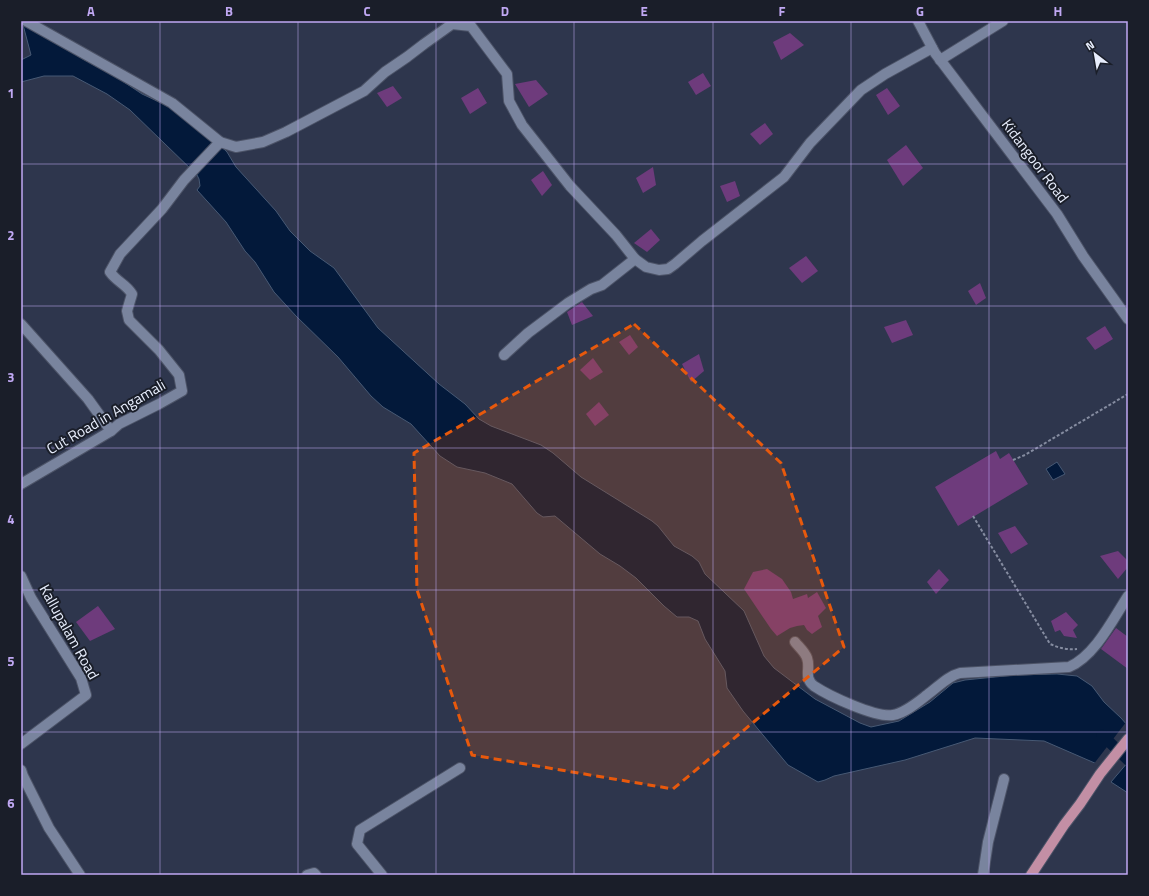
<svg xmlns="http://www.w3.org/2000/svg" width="1149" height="896" font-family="'Titillium Web',sans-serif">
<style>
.water{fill:#03193a;stroke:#475974}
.pier{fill:#2e364d}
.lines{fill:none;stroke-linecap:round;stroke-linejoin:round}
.canal{stroke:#03193a;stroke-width:11}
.building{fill:#6e3b7c}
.minor-casing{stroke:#4c5367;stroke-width:12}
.major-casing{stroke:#4c5367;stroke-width:12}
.path{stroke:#858ca0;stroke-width:2;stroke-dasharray:3 2;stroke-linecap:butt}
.minor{stroke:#79849e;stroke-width:10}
.major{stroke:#c38fa5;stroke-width:10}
.marked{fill:#e8590c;fill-opacity:0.2;stroke:#e8590c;stroke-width:3;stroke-dasharray:8 5;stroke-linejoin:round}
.grid{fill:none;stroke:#c0a8f3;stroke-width:1;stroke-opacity:0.55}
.labels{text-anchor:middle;stroke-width:4;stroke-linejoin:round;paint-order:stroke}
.street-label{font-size:15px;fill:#e7edfc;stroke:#1a1e29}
.neatline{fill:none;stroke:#c0a8f3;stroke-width:1.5}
.grid-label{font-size:13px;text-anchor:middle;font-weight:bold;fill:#c0a8f3}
</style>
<rect width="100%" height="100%" fill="#2e364d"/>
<g class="water">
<polygon points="22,21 83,59 118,78 142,94 189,116 227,152 236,167 276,211 290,231 310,251 334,268 378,328 439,384 465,404 479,419 491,426 541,445 553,453 581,477 652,521 658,526 674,546 692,556 699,562 705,574 744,611 764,656 774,668 815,699 860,723 871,727 899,721 930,702 953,683 965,680 1015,675 1057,674 1077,676 1092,686 1104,702 1121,718 1128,726 1097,764 1044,741 975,738 905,760 834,776 825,780 818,782 788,765 743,711 727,688 725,671 705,639 698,621 689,617 677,617 664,606 636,578 620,566 600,554 555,516 543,517 537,513 512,484 485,473 457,467 440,456 411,424 383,407 371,396 338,357 296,316 274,292 255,262 245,251 226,222 197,190 200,186 199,179 197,175 130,110 107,94 73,76 44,76 21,82 21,60 31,55"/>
<polygon points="1057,462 1065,474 1053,480 1046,469"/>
<polygon points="1128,762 1128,793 1111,782"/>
</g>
<polygon class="pier" points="1127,721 1128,723 1128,730 1098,766 1093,765"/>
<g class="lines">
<polyline class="canal" points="1102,735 1128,760"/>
</g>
<g class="building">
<polygon points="790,33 804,45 781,60 773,42"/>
<polygon points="703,73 711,86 696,95 688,82"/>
<polygon points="536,80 548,94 529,107 515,84"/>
<polygon points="393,86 402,98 387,107 377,93"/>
<polygon points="478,88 487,103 470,114 461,98"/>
<polygon points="887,88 900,106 888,115 876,95"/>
<polygon points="765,123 773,134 760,145 750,134"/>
<polygon points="906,145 923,168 903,186 887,160"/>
<polygon points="653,167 656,185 643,193 636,178"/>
<polygon points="543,171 552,185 542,196 531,180"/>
<polygon points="735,181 740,196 727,202 720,186"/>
<polygon points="651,229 660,240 647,252 634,243"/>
<polygon points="806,256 818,271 802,283 789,268"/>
<polygon points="980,283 986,298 976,305 968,291"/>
<polygon points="582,302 593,316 572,325 567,312"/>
<polygon points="906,320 913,335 892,343 884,327"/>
<polygon points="1105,326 1113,339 1095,350 1086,338"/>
<polygon points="630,335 638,347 629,355 619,342"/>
<polygon points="699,354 704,371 691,382 682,364"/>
<polygon points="593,358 603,372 590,380 580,370"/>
<polygon points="599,402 609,415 595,426 586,414"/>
<polygon points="996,451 1000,459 1009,453 1028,484 958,526 935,487"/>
<polygon points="1015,526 1028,544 1011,554 998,533"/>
<polygon points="1118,551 1128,561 1128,567 1118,579 1100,556"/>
<polygon points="767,569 782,579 791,592 793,599 807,594 808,598 817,592 826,608 818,616 822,627 812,634 807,630 804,625 797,626 790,628 777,636 771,629 744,589 753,572"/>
<polygon points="939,569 949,580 936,594 927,582"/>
<polygon points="98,606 115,629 90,641 76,622"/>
<polygon points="1066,612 1078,625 1073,630 1077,638 1064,636 1060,630 1055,632 1051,621"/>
<polygon points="1116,628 1128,637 1128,669 1101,649"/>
</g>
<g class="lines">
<g class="minor-casing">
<g id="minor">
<polyline points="26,21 172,103 220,142 236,147 263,142 286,132 364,91 385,72 407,57 424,44 452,24 471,26 507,74 509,101 522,125 570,186 616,235 635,259"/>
<polyline points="918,21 935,53 1057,214 1083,256 1128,319"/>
<polyline points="940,60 1003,21"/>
<polyline points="21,324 88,399 111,431"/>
<polyline points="504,355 528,333 568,303 591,289 602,285 635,259 646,267 659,270 668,269 675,264 702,241 784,177 810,143 861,90 885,74 932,48"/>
<path d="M21 484 111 431 119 424 159 404 182 391 179 375 159 350 129 320 127 311 132 294C126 284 117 282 110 272L120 254 162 209 184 180 220 142"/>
<polyline points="21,576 31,598 81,678 86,695 21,744"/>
<path d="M795 642C799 647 805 652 807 658 811 669 803 677 814 686 829 696 876 718 893 715 905 713 918 702 927 695 938 687 948 676 960 673L1069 667C1095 656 1113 619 1128 596"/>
<polyline points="21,770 23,776 49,828 80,875"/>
<polyline points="307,875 314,873 316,875"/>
<polyline points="382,875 357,844 360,830 460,768"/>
<polyline points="983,875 988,842 1004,779"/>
</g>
</g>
<g class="major-casing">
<polyline id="major" points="1031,875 1064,825 1080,804 1100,774 1128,739"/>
</g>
<g class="path">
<polyline points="1013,460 1025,455 1128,394"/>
<path d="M973 516 1050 644C1059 648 1067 650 1077 649"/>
</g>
<use href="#minor" class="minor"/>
<use href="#major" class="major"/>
</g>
<path class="marked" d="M634 324 781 463 844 647 673 789 472 755 417 590 414 453Z"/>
<path class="grid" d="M160 21V875M298 21V875M436 21V875M574 21V875M713 21V875M851 21V875M989 21V875M21 164H1128M21 306H1128M21 448H1128M21 590H1128M21 732H1128"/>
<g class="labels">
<g class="street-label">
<text transform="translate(1035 161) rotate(53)" y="5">Kidangoor Road</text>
<text transform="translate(106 417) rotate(-30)" y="5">Cut Road in Angamali</text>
<text transform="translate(69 632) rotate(61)" y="5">Kallupalam Road</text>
</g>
</g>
<rect width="1149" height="896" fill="none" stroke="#1a1e29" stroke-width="44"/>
<g transform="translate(1095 54) rotate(329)" stroke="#1a1e29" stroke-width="3" paint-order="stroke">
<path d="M0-3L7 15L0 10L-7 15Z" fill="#e7edfc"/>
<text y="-6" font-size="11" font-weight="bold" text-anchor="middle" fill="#e7edfc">N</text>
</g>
<rect x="22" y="22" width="1105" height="852" class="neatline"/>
<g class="grid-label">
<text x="91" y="16">A</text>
<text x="229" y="16">B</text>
<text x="367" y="16">C</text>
<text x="505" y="16">D</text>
<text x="644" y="16">E</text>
<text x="782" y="16">F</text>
<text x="920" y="16">G</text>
<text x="1058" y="16">H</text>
<text x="11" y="98">1</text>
<text x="11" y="240">2</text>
<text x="11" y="382">3</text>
<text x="11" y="524">4</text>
<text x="11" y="666">5</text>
<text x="11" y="808">6</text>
</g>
</svg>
